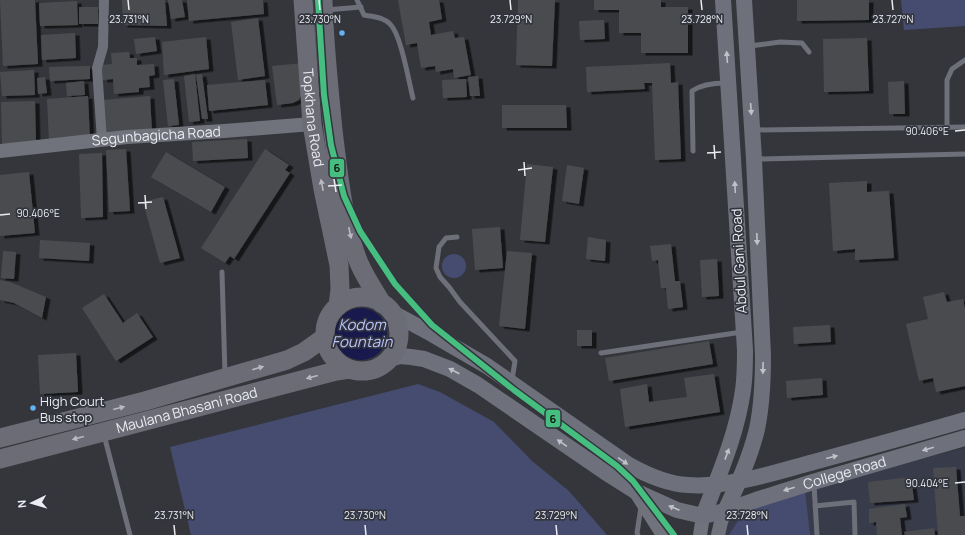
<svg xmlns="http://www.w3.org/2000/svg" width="965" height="535" font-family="Manrope,sans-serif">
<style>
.built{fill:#383b4a}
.green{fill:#464c6f}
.water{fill:#18194c}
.building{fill:#4a4c50;filter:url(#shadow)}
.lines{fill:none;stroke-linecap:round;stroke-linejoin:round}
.lane{stroke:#6d6f79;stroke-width:5}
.street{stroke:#6d6f79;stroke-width:10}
.secondary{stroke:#70727c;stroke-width:14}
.primary{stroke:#6e717b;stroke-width:16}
.highway{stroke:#6b6c76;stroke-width:19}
.metro-1-casing{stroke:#32343e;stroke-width:9}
.metro-1{stroke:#46be7f;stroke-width:6}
.oneway{fill:#bfc2c9}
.oneway2{fill:#b8b9c1}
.ticks{fill:none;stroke:#ebedf3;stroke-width:1.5}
.bus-dot{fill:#66b1f2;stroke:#32343e;stroke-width:1.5}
.labels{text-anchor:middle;stroke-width:3.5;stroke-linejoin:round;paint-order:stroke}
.bus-label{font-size:13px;fill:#ebedf3;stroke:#32343e;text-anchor:start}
.street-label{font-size:14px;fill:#ebedf3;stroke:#32343e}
.water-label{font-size:15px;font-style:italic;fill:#b9c4fb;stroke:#32343e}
.ticks-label{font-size:10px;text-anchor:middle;fill:#ebedf3;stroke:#32343e;stroke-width:3.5;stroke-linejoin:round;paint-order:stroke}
.line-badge{stroke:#32343e;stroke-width:1.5}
.pale-badge-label{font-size:11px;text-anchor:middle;font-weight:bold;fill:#111}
</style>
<defs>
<filter id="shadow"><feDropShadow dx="4.5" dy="2.5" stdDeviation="0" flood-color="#0009"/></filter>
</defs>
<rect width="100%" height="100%" fill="#35363b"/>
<polygon class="built" points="965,448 965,535 724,535 723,533 733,514 827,482"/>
<g class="green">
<polygon points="901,0 965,0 965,26 904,30"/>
<circle cx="454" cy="266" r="12"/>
<polygon points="418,384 440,392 494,422 532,461 569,491 607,535 191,535 170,447"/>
<polygon points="805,490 810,535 729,535 744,511"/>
</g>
<circle class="water" cx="361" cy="334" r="26"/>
<g class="building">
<polygon points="0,0 35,0 38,64 3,66"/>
<polygon points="122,0 165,0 167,26 123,25"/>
<polygon points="168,0 182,0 185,17 171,19"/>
<polygon points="187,0 263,0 264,14 189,21"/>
<polygon points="398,0 439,0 442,19 429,22 431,35 453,31 455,38 464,37 471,75 454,78 453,69 436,72 435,66 421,68 417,43 406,45"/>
<polygon points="518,0 555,0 552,66 516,65"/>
<polygon points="594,0 661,0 661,7 688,7 688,53 641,53 641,33 619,33 619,10 594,10"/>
<polygon points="797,0 869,0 869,20 797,21"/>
<polygon points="77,1 78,25 40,26 39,3"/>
<rect x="79" y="7" width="19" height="17"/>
<polygon points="258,18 265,76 238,80 231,22"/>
<polygon points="604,20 605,39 580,40 579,21"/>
<polygon points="75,33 76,58 42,60 41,35"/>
<polygon points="155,37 157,51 136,54 134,39"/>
<polygon points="206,37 209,69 164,75 162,42"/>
<polygon points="867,38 869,91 824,92 823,39"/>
<polygon points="129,52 130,58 137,58 137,65 154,64 155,75 149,76 150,87 139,88 139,92 114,94 113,79 103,80 102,65 112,64 111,53"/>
<polygon points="303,63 304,89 299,100 293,103 277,105 272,66"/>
<polygon points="670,63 671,83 678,82 681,159 655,160 652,83 644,83 645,89 587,92 586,67"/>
<polygon points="90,66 90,79 50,81 49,67"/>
<polygon points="34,70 35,95 2,96 0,72"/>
<polygon points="195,74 200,121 189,122 184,76"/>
<polygon points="202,74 208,119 202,119 196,75"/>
<polygon points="478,76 480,96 470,96 468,77"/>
<polygon points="45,77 47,93 38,94 37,78"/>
<polygon points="174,79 179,125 168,126 163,80"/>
<polygon points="466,79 467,97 443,98 442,80"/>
<polygon points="265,80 268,105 209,111 207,85"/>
<polygon points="84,81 85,95 67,96 66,83"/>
<polygon points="904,81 905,114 889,114 888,82"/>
<polygon points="88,96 90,139 49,141 47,99"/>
<polygon points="150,96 152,131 106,135 103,100"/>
<polygon points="35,101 36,143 2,144 1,102"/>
<polygon points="502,105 566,105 567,128 502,128"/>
<polygon points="247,139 248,158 193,161 192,142"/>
<polygon points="126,149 130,211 109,212 106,150"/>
<polygon points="265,149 289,165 285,170 290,173 234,259 230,256 225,263 201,248"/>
<polygon points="166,152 225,187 211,212 151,177"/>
<polygon points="102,153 103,217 81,218 79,154"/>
<polygon points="527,164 553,167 545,242 520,240"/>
<polygon points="567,165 584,168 579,204 562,201"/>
<polygon points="29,172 35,233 0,236 0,175"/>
<polygon points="867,181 867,192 889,191 894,258 855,260 855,249 833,251 829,183"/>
<polygon points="163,197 180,258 160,263 143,202"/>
<polygon points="500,227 503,268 475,270 472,229"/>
<polygon points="588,237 606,240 605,261 586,259"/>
<polygon points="40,240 90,243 89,261 39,258"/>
<polygon points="671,244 675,281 680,281 683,307 668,309 666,288 661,288 658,260 652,261 650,246"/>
<polygon points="3,251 16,252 14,279 1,278"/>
<polygon points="507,251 532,253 525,329 499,326"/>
<polygon points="717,259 719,296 702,297 700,260"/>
<polygon points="0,280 10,282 46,297 42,318 14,303 0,300"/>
<polygon points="944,292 947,302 963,299 965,309 965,386 936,392 933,378 919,381 906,324 928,319 923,297"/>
<polygon points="104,294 123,323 137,313 153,337 116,361 82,308"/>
<polygon points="830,325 831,342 794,344 793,327"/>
<rect x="577" y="330" width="15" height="16"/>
<polygon points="709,341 713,364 609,381 605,358"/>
<polygon points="76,353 78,392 40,394 38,355"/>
<polygon points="714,374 720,412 625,427 620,389 647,384 649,402 687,397 684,378"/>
<polygon points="822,378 823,395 787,398 786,381"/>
<polygon points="956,467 960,516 965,516 965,535 938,535 933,468"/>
<polygon points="911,477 914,500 870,503 868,482"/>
<polygon points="905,504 907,517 900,518 902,535 877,535 876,522 869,523 869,509"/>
<polygon points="934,528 935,535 905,535 904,532"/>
</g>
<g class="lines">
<g class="lane">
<path d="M357 0 364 15C374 17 383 17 390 24 401 34 409 83 413 98"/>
<polyline points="326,10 361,7"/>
<polyline points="750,46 780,42 802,43 809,52"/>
<polyline points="947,127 947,80 952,69 965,60"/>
<polyline points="755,130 965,127"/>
<path d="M693 151 692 91C702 84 714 83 726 83"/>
<polyline points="757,159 965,154"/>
<polyline points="457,237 446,238 439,247 436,268 440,277 449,287 460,302 515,361 512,380"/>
<polyline points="222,272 225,375"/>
<polyline points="601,353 742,332"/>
<polyline points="104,435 130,535"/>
<polyline points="814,485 817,535"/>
<polyline points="815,506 854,502 855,535"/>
<polyline points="638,535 637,533 641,507"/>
</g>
<polyline class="street" points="102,140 97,68 103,47 104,0"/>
<g class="secondary">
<path id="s1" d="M0 151 127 137 224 131 312 124"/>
<polyline points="635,491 663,535"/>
<polyline points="700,535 703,516"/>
<polyline points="718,535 721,522 725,511"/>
</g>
<g class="primary">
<path d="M391 312 432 334 487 366 629 465C647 475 667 484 688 485 727 488 773 473 810 463 862 449 913 435 965 420"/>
<path id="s2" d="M389 359 400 356 411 357 424 359 450 369 478 385 605 472 635 491 677 510 703 516 725 511 756 500 813 482 965 438"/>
<path d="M725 511C738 484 750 458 757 429 762 405 763 380 763 356L754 159 744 0"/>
<path d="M703 516C719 475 737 434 743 390 745 377 745 363 745 350L723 0"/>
</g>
<g class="highway">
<path id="s3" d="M303 0 312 124 323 189 339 265 340 289 338 306"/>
<path d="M323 0C324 44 329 87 333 130 338 171 343 220 357 258 363 275 374 289 382 304"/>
<circle cx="362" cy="334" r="37"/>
<polyline points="0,438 145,401 287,360 304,352 325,337"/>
<path id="s4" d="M0 459 336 371 350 369"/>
</g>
<g class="metro-1-casing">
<polyline id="metro-1" points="318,0 324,95 331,145 344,196 360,231 395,284 432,325 514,390 617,466 633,481 674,535"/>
</g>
<use href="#metro-1" class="metro-1"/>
</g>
<defs><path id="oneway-solid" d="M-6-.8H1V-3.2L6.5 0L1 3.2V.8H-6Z"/></defs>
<g class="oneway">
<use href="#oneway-solid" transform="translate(727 57) rotate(-94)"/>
<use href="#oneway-solid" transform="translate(751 109) rotate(86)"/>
<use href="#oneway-solid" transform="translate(735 187) rotate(-93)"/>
<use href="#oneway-solid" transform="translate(757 239) rotate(88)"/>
<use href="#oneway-solid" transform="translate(763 368) rotate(91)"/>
<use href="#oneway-solid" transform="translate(454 371) rotate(-153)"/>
<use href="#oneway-solid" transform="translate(562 443) rotate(-145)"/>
<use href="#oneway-solid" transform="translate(928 449) rotate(164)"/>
<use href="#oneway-solid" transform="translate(727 454) rotate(-70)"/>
<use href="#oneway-solid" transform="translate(832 457) rotate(-14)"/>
<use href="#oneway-solid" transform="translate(623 461) rotate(34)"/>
<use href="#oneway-solid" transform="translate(789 489) rotate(162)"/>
<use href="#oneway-solid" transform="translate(674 508) rotate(-157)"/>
</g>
<g class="oneway2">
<use href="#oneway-solid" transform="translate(322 185) rotate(-101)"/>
<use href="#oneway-solid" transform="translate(350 233) rotate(78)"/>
<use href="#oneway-solid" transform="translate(258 368) rotate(-16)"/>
<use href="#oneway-solid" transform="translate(312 377) rotate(165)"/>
<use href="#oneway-solid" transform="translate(119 408) rotate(-14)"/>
<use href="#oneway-solid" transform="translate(78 438) rotate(165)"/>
</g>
<path class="ticks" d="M128 0 129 10M319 0 320 10M510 0 511 10M701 0 702 10M892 0 893 10M955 131 965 130M714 145 715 159M707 153 721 152M524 162 525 176M518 170 532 168M334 179 336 192M328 186 342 185M145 195 146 209M138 203 152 202M0 215 10 214M955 483 965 482M174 525 175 535M365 525 366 535M556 525 557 535M747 525 748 535"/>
<g class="bus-dot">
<circle cx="342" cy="33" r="3.5"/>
<circle cx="33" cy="408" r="3.5"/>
</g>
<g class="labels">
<g class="bus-label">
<text x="40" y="406">High Court<tspan x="40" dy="16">Bus stop</tspan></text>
</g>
<g class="street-label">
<text dy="5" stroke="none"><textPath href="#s3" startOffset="118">Topkhana Road</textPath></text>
<text dy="5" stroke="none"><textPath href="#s1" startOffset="157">Segunbagicha Road</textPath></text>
<text transform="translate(739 261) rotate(-93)" y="5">Abdul Gani Road</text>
<text dy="5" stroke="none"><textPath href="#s4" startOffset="193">Maulana Bhasani Road</textPath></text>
<text dy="5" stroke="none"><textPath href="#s2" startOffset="506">College Road</textPath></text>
</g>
<g class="water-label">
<text x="362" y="330">Kodom<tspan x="362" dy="17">Fountain</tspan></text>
</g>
</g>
<g class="ticks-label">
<text x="129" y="23">23.731°N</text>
<text x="320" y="23">23.730°N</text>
<text x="511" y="23">23.729°N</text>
<text x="702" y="23">23.728°N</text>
<text x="893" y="23">23.727°N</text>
<text x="927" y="135">90.406°E</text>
<text x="38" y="217">90.406°E</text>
<text x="927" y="487">90.404°E</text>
<text x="174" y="519">23.731°N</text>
<text x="365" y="519">23.730°N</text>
<text x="556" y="519">23.729°N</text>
<text x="747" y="519">23.728°N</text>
</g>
<g class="line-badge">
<rect x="329" y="158" width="16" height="20" rx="4" fill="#46be7f"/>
<rect x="545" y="409" width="16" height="19" rx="4" fill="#46be7f"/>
</g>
<g class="pale-badge-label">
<text x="337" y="172">6</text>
<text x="553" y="423">6</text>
</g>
<g transform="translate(32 503) rotate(265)" stroke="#32343e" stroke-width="3" paint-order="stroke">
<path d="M0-3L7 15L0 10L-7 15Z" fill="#ebedf3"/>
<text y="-6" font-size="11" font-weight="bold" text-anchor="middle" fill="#ebedf3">N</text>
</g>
</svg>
